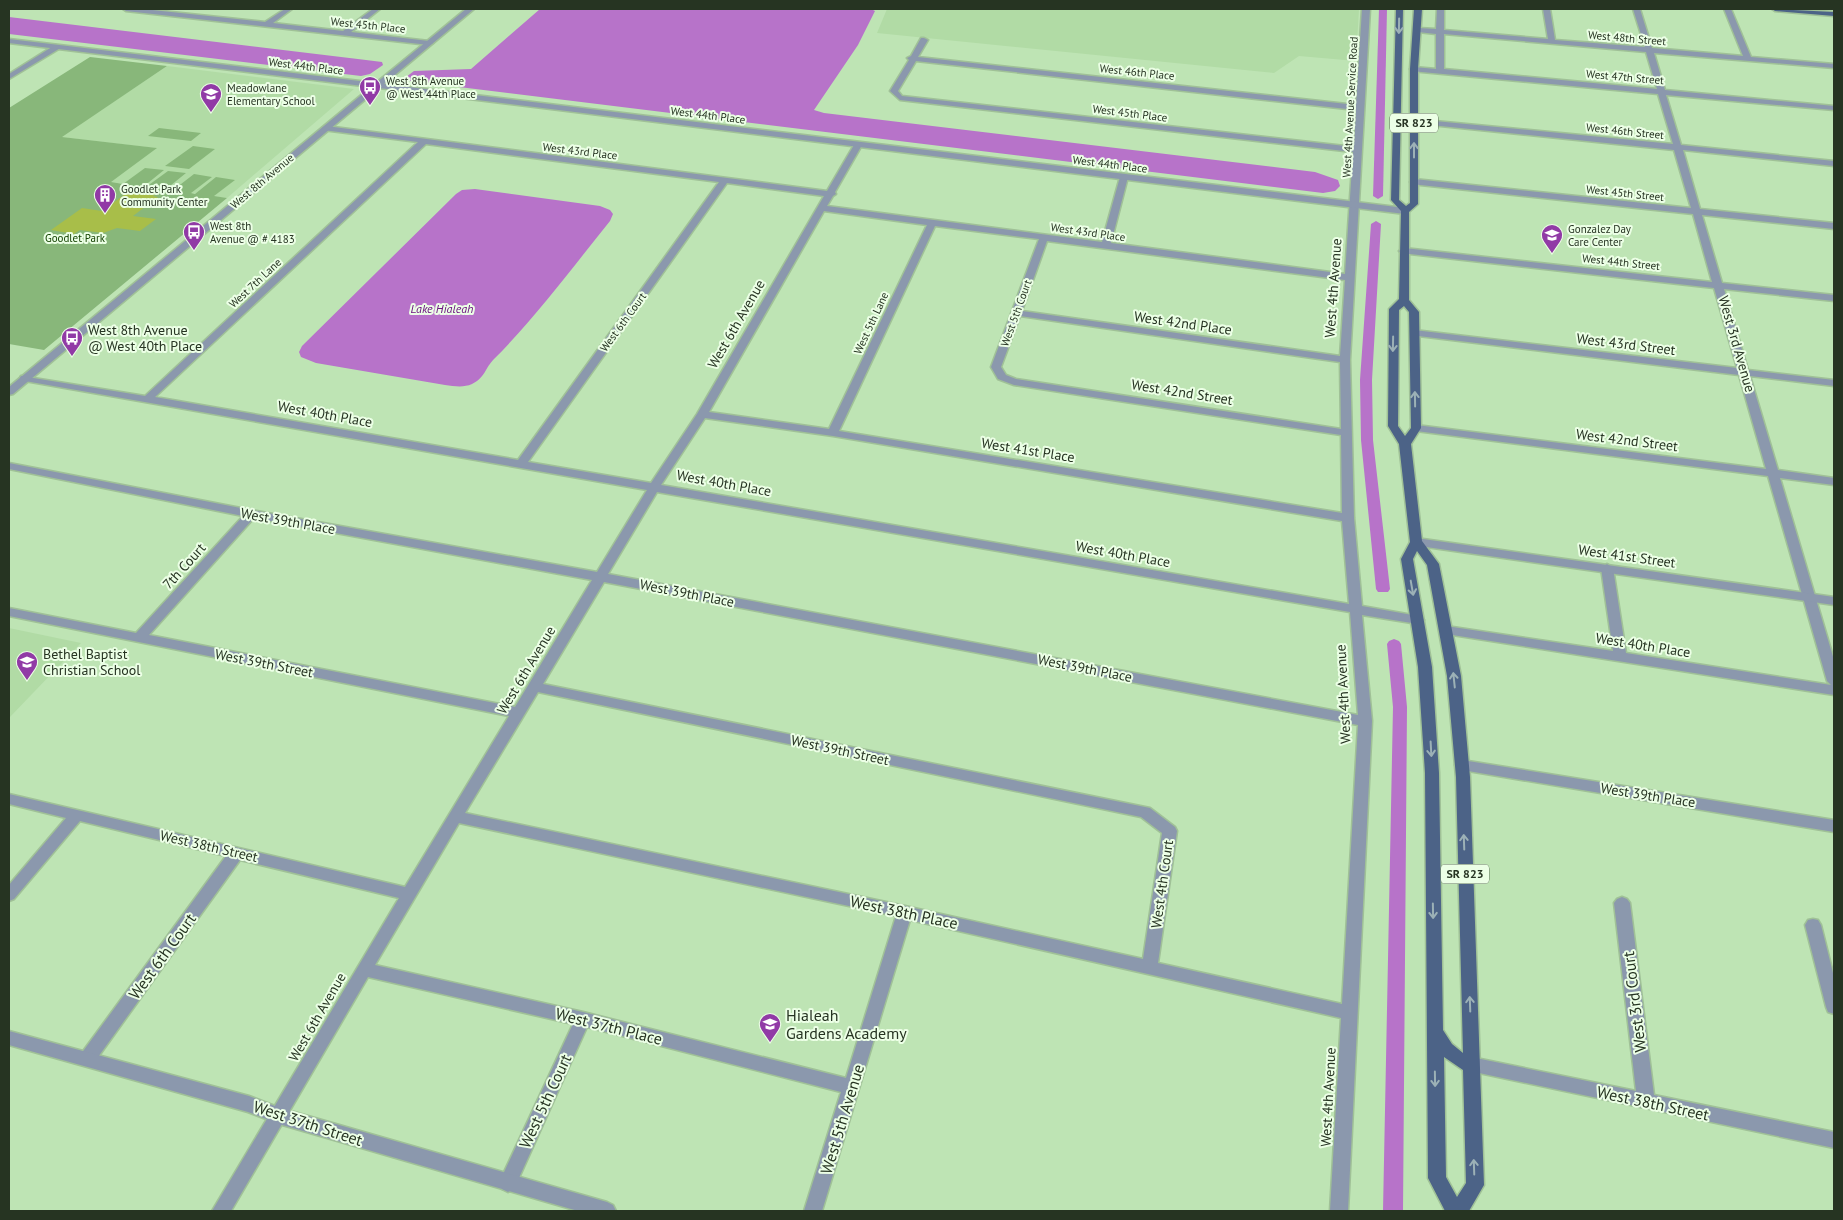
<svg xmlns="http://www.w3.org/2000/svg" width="1843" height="1220" font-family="'PT Sans',sans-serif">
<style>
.built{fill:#b1dba5}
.green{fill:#88b77a}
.water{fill:#b773c9}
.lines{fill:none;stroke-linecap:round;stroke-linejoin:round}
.canal{fill:#b773c9;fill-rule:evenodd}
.building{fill:#a8be49}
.minor-casing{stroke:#a0c197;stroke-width:3}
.tertiary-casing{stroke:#a0c197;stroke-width:3}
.primary-casing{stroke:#a0c197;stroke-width:3}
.minor{fill:#8b98ad;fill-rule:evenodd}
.tertiary{fill:#8b98ad;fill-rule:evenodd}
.primary{fill:#4c6387;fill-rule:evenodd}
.oneway{stroke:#9cb1b6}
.labels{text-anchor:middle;stroke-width:4;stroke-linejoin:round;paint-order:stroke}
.far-street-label{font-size:11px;fill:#263422;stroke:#ecffe6}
.far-poi-label{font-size:11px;fill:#263422;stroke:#ecffe6;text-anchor:start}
.far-park-label{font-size:11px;fill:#134201;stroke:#ecffe6}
.shield{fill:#ecffe6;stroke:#61715d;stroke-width:1}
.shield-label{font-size:12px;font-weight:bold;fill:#263422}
.far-water-label{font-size:12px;font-style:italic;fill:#6c1480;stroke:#ecffe6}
.street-label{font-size:14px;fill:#263422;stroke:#ecffe6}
.poi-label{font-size:14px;fill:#263422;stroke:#ecffe6;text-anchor:start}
.near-street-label{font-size:16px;fill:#263422;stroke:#ecffe6}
.near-poi-label{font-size:16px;fill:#263422;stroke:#ecffe6;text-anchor:start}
</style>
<rect width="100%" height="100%" fill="#bee4b4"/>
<g class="built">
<polygon points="887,9 1359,9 1356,61 1299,56 1274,73 877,33"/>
<polygon points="167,66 354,89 227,198 110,182 156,148 61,137"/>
<polygon points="9,628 81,643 9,718"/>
</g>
<g class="green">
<polygon points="90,57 167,66 62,137 157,148 111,182 123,184 145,168 164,170 143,187 146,187 168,171 186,173 165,190 172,191 194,174 212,177 191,193 195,194 216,177 235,180 214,196 227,198 44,350 9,344 9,108"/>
<polygon points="159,128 201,133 191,141 148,136"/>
<polygon points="193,146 215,149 189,169 165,166"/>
</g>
<g class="water">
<polygon points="540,9 871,9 875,11 858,45 814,110 824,113 1315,172 1338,180 1340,186 1335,191 1323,193 402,80 414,71 471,69"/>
<polygon points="9,17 366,60 382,62 383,65 370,74 361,76 9,34"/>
<path d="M475 189 600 206 610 210 613 214 610 221C572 268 536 317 494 359 485 368 485 378 472 384 463 388 454 386 445 385L316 363 301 357 299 352 302 346 456 194 462 190Z"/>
</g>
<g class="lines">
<g class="canal">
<polygon points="1379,9 1387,9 1383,196 1378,199 1373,196"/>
<polygon points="1376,221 1381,224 1372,380 1373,440 1390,589 1388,592 1378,592 1376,589 1361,440 1360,380 1371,224"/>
<polygon points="1394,639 1399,641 1401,644 1407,707 1403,1211 1383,1211 1393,707 1387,644 1389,641"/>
</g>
</g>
<polygon class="building" points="132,189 157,193 153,196 158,197 133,216 156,219 140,231 117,228 103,233 80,230 74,234 51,230 82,208 102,211"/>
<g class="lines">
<g class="minor-casing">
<g id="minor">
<polygon points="123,9 143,9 265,22 285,9 292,9 273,23 343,31 373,9 380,9 351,32 429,41 433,43 429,45 126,11"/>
<path d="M1362 9H1370L1350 360 1354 518 1362 606 1418 616 1424 620 1418 624 1362 615 1372 721 1348 1211H1330L1341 1018 910 920 822 1211H804L841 1092 587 1027 514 1189 508 1192 502 1189 499 1183 573 1024 368 977 231 1211H212L399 898 240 860 93 1064 87 1066 81 1064 79 1059 81 1054 226 856 80 821 14 899 9 901V885L66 818 9 804V794L405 887 509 716 9 616V608L136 633 243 516 9 469V463L251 510 597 572 647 490 25 381 20 378 21 376 145 396 418 142 323 130 322 128 326 126 827 191 854 145 858 143 862 145 835 192 836 194 833 196 827 206 1102 242 1120 177 1124 174 1128 177 1111 243 1345 274 1353 152 900 100 890 91 909 60 907 58 911 56 921 38H924L928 40 918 57 1356 105ZM916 61 1356 110 1354 147 902 96 898 91ZM426 144 719 182 518 460 155 397ZM727 183 824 196 697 414 651 483 528 462ZM824 211 927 225 829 429 709 412ZM935 226 1039 239 991 367 998 379 1014 385 1341 435 1342 513 839 431ZM1047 241 1345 280 1340 356 1022 311ZM1020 316 1340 362 1341 429 1016 379 1006 375 1001 367ZM705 418 833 436 1342 521 1349 604 661 485ZM657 492 1350 612 1358 715 608 574ZM254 518 592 580 515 707 149 635ZM604 582 1358 725 1342 1004 1158 963 1177 831 1175 827 1150 808 543 684ZM538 692 1141 817 1162 833 1143 959 905 906 465 813ZM459 823 896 916 846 1078 583 1012 375 965Z"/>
<path d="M1437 9H1444V30L1548 39 1543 9H1550L1555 40 1645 47 1633 9H1640L1652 48 1743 56 1724 9H1731L1751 57 1834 64V68L1654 53 1665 90 1834 106V110L1666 95 1681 145 1834 161V166L1683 150 1700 209 1834 223V229L1702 215 1722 283 1834 295V301L1724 289 1748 370 1834 380V386L1750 376 1778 470 1834 478V485L1780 478 1834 660V695L1446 634 1440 630 1446 626 1613 651 1601 568 1607 564 1613 568 1626 653 1831 685 1827 681 1768 476 1416 431 1411 428 1416 425 1766 469 1739 375 1410 335V331L1414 330 1737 368 1714 288 1401 253 1399 251 1404 248 1712 282 1693 214 1411 184 1410 182 1414 179 1691 208 1674 150 1411 123 1410 121 1414 119 1673 144 1658 94 1411 71 1410 69 1414 67 1436 69V34L1418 32 1414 30 1418 28 1436 29ZM1444 34 1646 52 1657 89 1444 69Z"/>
<polygon points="55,45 62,47 9,79 9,74"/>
<polygon points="1462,760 1834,820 1834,832 1462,770 1457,769 1455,765 1457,761"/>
<polygon points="1622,897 1627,899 1630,903 1654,1095 1834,1132 1834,1148 1465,1070 1463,1065 1465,1060 1471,1057 1636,1091 1614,903 1617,899"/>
<polygon points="1813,919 1818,920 1821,925 1834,977 1834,1014 1828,1012 1826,1007 1805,925 1808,920"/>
</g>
</g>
<g class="tertiary-casing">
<g id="tertiary">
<polygon points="466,9 474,9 384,84 1405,208 1409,211 1405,214 379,88 13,394 9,395 9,387 371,87 9,43 9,39 376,83"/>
<polygon points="1416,538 1834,597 1834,605 1412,545 1410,542"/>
<polygon points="9,1031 249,1096 280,1108 607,1202 613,1205 616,1211 578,1211 279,1124 248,1112 9,1045"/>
</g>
</g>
<g class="primary-casing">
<g id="primary">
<path d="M1396 9H1403L1399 200 1406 206 1410 203V69L1414 9H1422L1418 69V204L1409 212V300L1419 312 1421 428 1411 444 1422 541 1439 564 1461 676 1470 777 1484 1185 1469 1211H1445L1428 1178 1425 773 1418 667 1401 559 1410 542 1399 444 1388 426 1389 309 1399 299 1401 211 1391 200ZM1404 306 1409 312 1411 428 1405 436 1398 426 1399 310ZM1417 551 1427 565 1447 676 1456 777 1463 1053 1452 1044 1443 1030 1439 773 1432 667 1413 559ZM1444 1057 1463 1070 1466 1183 1457 1197 1446 1177Z"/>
<polygon points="1772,9 1834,12 1834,16 1775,11"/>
</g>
</g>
<use href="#minor" class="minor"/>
<use href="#tertiary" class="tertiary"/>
<use href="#primary" class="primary"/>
</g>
<defs><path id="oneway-shaft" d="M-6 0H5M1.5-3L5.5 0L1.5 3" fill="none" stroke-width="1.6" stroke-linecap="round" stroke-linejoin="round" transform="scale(1.25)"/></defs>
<g class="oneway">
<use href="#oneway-shaft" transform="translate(1399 26) rotate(91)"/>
<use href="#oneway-shaft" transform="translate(1414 150) rotate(-90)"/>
<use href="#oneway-shaft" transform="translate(1393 344) rotate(91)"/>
<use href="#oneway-shaft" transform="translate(1415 399) rotate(-91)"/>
<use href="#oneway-shaft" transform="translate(1412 588) rotate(80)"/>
<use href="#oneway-shaft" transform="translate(1454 680) rotate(-96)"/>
<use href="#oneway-shaft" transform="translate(1431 749) rotate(87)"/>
<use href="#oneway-shaft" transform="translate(1464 842) rotate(-92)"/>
<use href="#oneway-shaft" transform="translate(1433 911) rotate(89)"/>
<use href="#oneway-shaft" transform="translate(1470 1004) rotate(-92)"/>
<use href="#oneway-shaft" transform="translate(1435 1079) rotate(89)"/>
<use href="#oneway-shaft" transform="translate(1474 1167) rotate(-92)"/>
</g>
<defs>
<g id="bus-pin" transform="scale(1.125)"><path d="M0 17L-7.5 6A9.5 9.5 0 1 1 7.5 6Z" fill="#913aa6" stroke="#ecffe6"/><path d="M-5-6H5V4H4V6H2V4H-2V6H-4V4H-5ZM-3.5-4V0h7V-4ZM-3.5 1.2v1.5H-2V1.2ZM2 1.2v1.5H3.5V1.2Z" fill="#fff"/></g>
<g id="school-pin" transform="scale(1.125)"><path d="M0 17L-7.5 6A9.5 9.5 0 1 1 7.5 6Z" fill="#913aa6" stroke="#ecffe6"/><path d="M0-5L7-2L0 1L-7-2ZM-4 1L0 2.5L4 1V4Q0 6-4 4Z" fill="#fff"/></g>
<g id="building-pin" transform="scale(1.125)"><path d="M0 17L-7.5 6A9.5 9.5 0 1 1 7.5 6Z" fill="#913aa6" stroke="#ecffe6"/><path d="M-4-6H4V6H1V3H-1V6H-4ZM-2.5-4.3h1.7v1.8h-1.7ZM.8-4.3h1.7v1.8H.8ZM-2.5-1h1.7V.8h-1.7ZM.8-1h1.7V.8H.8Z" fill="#fff"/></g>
</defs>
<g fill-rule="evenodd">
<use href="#bus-pin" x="370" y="87"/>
<use href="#school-pin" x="211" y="94"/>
<use href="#building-pin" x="105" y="195"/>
<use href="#bus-pin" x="194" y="232"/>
<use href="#school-pin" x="1552" y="235"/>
<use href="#bus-pin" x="72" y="338"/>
<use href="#school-pin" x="27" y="662"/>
<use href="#school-pin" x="770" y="1024"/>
</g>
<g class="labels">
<g class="far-street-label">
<text transform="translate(368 25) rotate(6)" y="4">West 45th Place</text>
<text transform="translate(1627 38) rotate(5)" y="4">West 48th Street</text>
<text transform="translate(306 66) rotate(7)" y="4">West 44th Place</text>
<text transform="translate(1137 72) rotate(6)" y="4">West 46th Place</text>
<text transform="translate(1625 77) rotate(5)" y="4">West 47th Street</text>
<text transform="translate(1350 107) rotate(-87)" y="4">West 4th Avenue Service Road</text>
<text transform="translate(1130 113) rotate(7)" y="4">West 45th Place</text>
<text transform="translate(708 115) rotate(7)" y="4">West 44th Place</text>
<text transform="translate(1625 131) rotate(6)" y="4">West 46th Street</text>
<text transform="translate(580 151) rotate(7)" y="4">West 43rd Place</text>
<text transform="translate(1110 164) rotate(7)" y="4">West 44th Place</text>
<text transform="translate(262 181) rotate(-40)" y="4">West 8th Avenue</text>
<text transform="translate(1625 193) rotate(6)" y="4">West 45th Street</text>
<text transform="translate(1088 232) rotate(8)" y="4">West 43rd Place</text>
<text transform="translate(1621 262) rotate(6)" y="4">West 44th Street</text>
<text transform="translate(255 283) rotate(-43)" y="4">West 7th Lane</text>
<text transform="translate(1016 313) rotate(-70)" y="4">West 5th Court</text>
<text transform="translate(623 322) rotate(-54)" y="4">West 6th Court</text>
<text transform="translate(871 323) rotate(-65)" y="4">West 5th Lane</text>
</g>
<g class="far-poi-label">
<text x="386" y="85">West 8th Avenue<tspan x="386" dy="13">@ West 44th Place</tspan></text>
<text x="227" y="92">Meadowlane<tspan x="227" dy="13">Elementary School</tspan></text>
<text x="121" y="193">Goodlet Park<tspan x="121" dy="13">Community Center</tspan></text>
<text x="210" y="230">West 8th<tspan x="210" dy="13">Avenue @ # 4183</tspan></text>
<text x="1568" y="233">Gonzalez Day<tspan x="1568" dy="13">Care Center</tspan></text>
</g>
<g class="far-park-label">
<text x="75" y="242">Goodlet Park</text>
</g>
<g class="shield">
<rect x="1390" y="113.5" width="48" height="19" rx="4"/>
<rect x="1441" y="864.5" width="48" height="19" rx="4"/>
</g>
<g class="shield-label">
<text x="1414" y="127">SR 823</text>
<text x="1465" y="878">SR 823</text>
</g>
<g class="far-water-label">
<text x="442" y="313">Lake Hialeah</text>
</g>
<g class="street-label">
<text transform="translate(1333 288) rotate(-86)" y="5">West 4th Avenue</text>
<text transform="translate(1183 323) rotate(8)" y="5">West 42nd Place</text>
<text transform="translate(736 324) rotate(-60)" y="5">West 6th Avenue</text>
<text transform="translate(1626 344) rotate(7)" y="5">West 43rd Street</text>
<text transform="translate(1737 344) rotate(74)" y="5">West 3rd Avenue</text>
<text transform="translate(1182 392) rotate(9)" y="5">West 42nd Street</text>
<text transform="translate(325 414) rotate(10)" y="5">West 40th Place</text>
<text transform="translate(1627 440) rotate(7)" y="5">West 42nd Street</text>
<text transform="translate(1028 450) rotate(9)" y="5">West 41st Place</text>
<text transform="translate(724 483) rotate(10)" y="5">West 40th Place</text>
<text transform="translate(288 521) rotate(10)" y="5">West 39th Place</text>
<text transform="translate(1123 554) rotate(10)" y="5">West 40th Place</text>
<text transform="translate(1627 556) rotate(8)" y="5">West 41st Street</text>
<text transform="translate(184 566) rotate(-48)" y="5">7th Court</text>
<text transform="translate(687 593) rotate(11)" y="5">West 39th Place</text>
<text transform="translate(1643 645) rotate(9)" y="5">West 40th Place</text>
<text transform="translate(264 663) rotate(11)" y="5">West 39th Street</text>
<text transform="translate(1085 668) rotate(11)" y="5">West 39th Place</text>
<text transform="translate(526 670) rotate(-59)" y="5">West 6th Avenue</text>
<text transform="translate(1343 694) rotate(-93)" y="5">West 4th Avenue</text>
<text transform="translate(840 750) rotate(12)" y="5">West 39th Street</text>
<text transform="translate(1648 795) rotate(9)" y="5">West 39th Place</text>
<text transform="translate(209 846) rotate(13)" y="5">West 38th Street</text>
<text transform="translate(1162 884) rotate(-82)" y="5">West 4th Court</text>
<text transform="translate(317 1017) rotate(-60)" y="5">West 6th Avenue</text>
<text transform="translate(1328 1097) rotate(-87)" y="5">West 4th Avenue</text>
</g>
<g class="poi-label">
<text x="88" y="335">West 8th Avenue<tspan x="88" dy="16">@ West 40th Place</tspan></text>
<text x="43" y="659">Bethel Baptist<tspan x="43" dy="16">Christian School</tspan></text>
</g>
<g class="near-street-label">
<text transform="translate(904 912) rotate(12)" y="6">West 38th Place</text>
<text transform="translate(162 956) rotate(-54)" y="6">West 6th Court</text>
<text transform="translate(1634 1002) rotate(-97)" y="6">West 3rd Court</text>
<text transform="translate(609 1026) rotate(14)" y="6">West 37th Place</text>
<text transform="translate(545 1101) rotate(-65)" y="6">West 5th Court</text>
<text transform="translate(1653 1103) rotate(12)" y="6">West 38th Street</text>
<text transform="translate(842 1119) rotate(-73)" y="6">West 5th Avenue</text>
<text transform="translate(308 1123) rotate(18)" y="6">West 37th Street</text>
</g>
<g class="near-poi-label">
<text x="786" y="1021">Hialeah<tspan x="786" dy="18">Gardens Academy</tspan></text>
</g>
</g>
<rect width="1843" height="1220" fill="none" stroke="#263422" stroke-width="20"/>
</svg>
